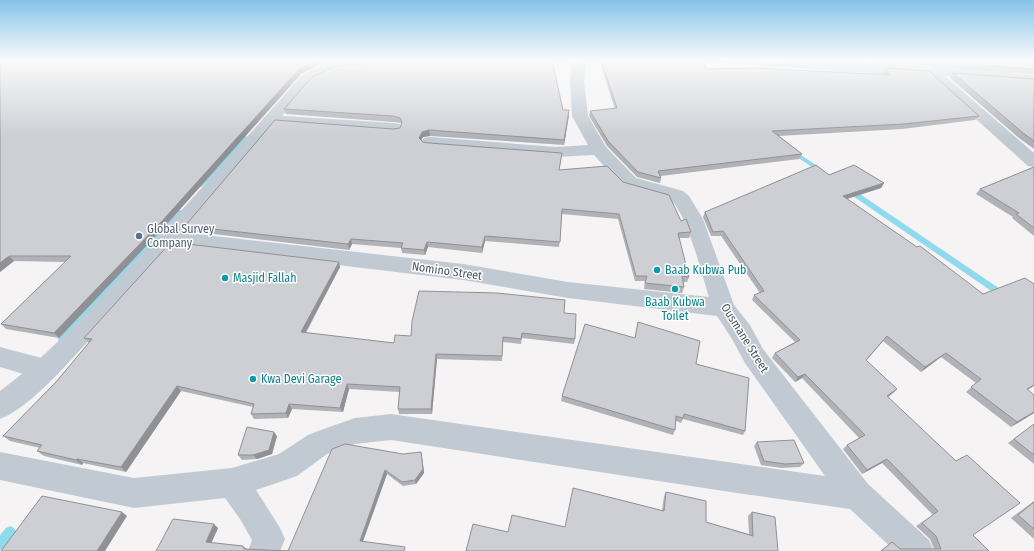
<svg xmlns="http://www.w3.org/2000/svg" width="1034" height="551" font-family="'Fira Sans Condensed',sans-serif">
<style>
.lines{fill:none;stroke-linecap:round;stroke-linejoin:round}
.stream{fill:#90daee;fill-rule:evenodd}
.minor{fill:#c1cad2;fill-rule:evenodd}
.tertiary{fill:#c1cad2;fill-rule:evenodd}
.wall{fill:#b0b2b7}
.shaded-wall{fill:#909195}
.building{fill:#cdcfd5;stroke:#909195}
.service-dot{fill:#5c6f8a;stroke:#fff;stroke-width:1.5}
.culture-dot{fill:#0f9aa8;stroke:#fff;stroke-width:1.5}
.labels{text-anchor:middle;stroke-width:3;stroke-linejoin:round;paint-order:stroke}
.service-label{font-size:12px;fill:#4e5e75;stroke:#fff;text-anchor:start}
.culture-label{font-size:12px;fill:#0d838f;stroke:#fff;text-anchor:start}
.street-label{font-size:12px;fill:#4a5661;stroke:#fff}
</style>
<rect width="100%" height="100%" fill="#f5f3f3"/>
<g class="lines">
<g class="stream">
<polygon points="711,60 727,60 892,71 895,73 892,75 713,62"/>
<path d="M799 60H818L821 61C816 64 802 63 799 60Z"/>
<polygon points="937,66 1011,70 1014,72 1011,74 935,69 934,68"/>
<polygon points="246,136 249,138 248,139 202,187 198,187 198,185 244,137"/>
<polygon points="791,149 793,150 825,171 822,173 820,172 789,152 788,151"/>
<polygon points="847,188 851,188 1006,293 1007,295 1006,297 1000,297 847,192 846,190"/>
<polygon points="175,209 178,209 182,211 162,236 65,342 62,343 59,342 58,339 59,336 156,232"/>
<path d="M10 526 14 528 16 532C13 539 7 547 0 550V535L6 528Z"/>
</g>
<g class="minor">
<path d="M572 60H586L584 81 588 116 606 147 636 178 683 191 689 196 703 219 734 305 750 325 763 349 868 484 929 540 934 551H895L850 509 737 493 391 440 355 444 327 454 297 476 256 490 280 528 285 539 280 551H248L252 540 240 519 225 498 134 508 0 480V452L134 478 232 468 279 454 308 435 318 431 355 418 391 414 825 476 745 363 732 339 717 316 568 298 463 280 170 245 163 243 160 238 163 233 170 231 463 264 568 282 709 297C701 273 688 215 670 199L622 186 594 155 556 157 430 147 424 146 421 142 424 138 430 137 556 147 588 145 572 116 570 81Z"/>
<polygon points="932,68 937,69 1034,153 1034,167 1028,166 927,75 925,72 927,69"/>
<polygon points="270,115 394,123 400,124 402,128 400,132 394,133 264,123 262,120 264,117"/>
<polygon points="0,347 53,361 57,369 53,377 44,380 0,367"/>
</g>
<g class="tertiary">
<path d="M350 60H409L407 63 402 64 336 69 312 81C236 170 163 263 82 348 62 370 27 409 0 419V391C45 358 83 317 121 276 183 210 242 142 302 75L328 62Z"/>
<polygon points="780,60 834,60 1034,75 1034,83 787,64 782,63"/>
</g>
</g>
<g class="wall">
<polygon points="0,60 339,60 327,61 301,74 166,225 59,338 6,329 1,324 65,262 14,261 0,272"/>
<polygon points="397,60 513,60 563,110 569,115 564,145 430,136 423,137 421,140 423,142 429,143 562,153 559,170 623,182 681,221 691,232 689,238 679,238 689,277 687,282 683,282 684,287 682,293 644,289 645,281 635,281 618,219 562,214 559,247 485,241 482,253 428,247 425,255 402,253 401,248 352,244 349,250 188,231 185,226 393,129 400,128 402,124 401,123 394,122 286,114 284,109 405,60"/>
<polygon points="599,60 703,60 706,69 884,75 882,73 885,68 979,116 975,120 902,129 778,136 802,154 799,159 661,176 661,178 660,183 637,177 607,146 589,116 590,111 615,109"/>
<polygon points="873,60 1034,60 1034,74 874,62"/>
<polygon points="953,73 1034,79 1034,149 1019,138 950,78"/>
<polygon points="1034,167 1034,236 1012,218 1013,217 976,194 980,189"/>
<polygon points="829,175 884,183 881,188 847,199 983,294 1034,284 1034,386 1028,390 1034,413 1011,427 966,392 976,383 941,357 921,372 883,341 866,361 897,389 893,393 888,397 973,535 989,551 880,551 892,542 900,549 934,549 930,539 916,526 933,515 882,463 862,474 843,449 847,445 859,438 802,378 795,382 772,358 775,353 795,342 752,300 754,295 760,293 721,236 711,236 703,217 705,212"/>
<polygon points="340,267 306,333 394,343 411,336 564,313 575,339 574,344 522,338 521,344 503,342 502,361 437,359 432,414 399,414 398,409 400,392 349,389 343,412 292,409 288,418 254,419 251,414 253,407 181,391 126,472 83,463 82,465 44,456 37,451 40,448 10,441 3,436 56,382 89,343 84,338"/>
<polygon points="638,322 696,364 745,431 743,435 683,419 681,423 676,421 675,430 673,435 561,401 562,396 635,338"/>
<polygon points="1034,424 1034,464 1008,443"/>
<polygon points="277,436 272,454 257,459 242,460 238,455"/>
<polygon points="757,442 804,463 800,467 782,468 761,465 754,446"/>
<polygon points="403,454 422,457 424,473 416,484 403,486 387,474 363,541 406,550 156,551 218,528 211,543 243,546 247,549 288,551"/>
<polygon points="666,492 706,522 749,534 748,516 752,512 778,551 508,532 565,527 662,510 664,496"/>
<polygon points="1034,501 1034,539 1011,518"/>
</g>
<g class="shaded-wall">
<polygon points="319,60 339,60 327,61 301,74 166,225 59,338 54,333 299,69"/>
<polygon points="569,110 569,115 564,145 564,140"/>
<polygon points="429,130 430,136 423,137 420,143 419,138 422,132"/>
<polygon points="884,183 881,188 840,201 843,196"/>
<polygon points="485,236 485,241 482,253 482,247"/>
<polygon points="351,239 352,244 349,250 348,244"/>
<polygon points="427,242 428,247 425,255 424,250"/>
<polygon points="9,256 14,261 0,272 0,263"/>
<polygon points="339,262 340,267 303,337 301,332"/>
<polygon points="946,353 941,357 921,372 925,367"/>
<polygon points="436,354 437,359 432,414 431,409"/>
<polygon points="805,374 802,378 795,382 798,377"/>
<polygon points="347,384 349,389 343,412 340,408"/>
<polygon points="177,386 181,391 126,472 121,467"/>
<polygon points="897,389 893,393 883,400 887,396"/>
<polygon points="289,404 292,409 288,418 286,413"/>
<polygon points="1034,412 1034,413 1011,427 1017,422"/>
<polygon points="274,432 277,436 272,454 257,459 253,455"/>
<polygon points="421,452 422,457 424,473 416,484 415,480"/>
<polygon points="77,459 83,463 82,465 76,460"/>
<polygon points="887,459 882,463 862,474 867,470"/>
<polygon points="385,470 387,474 362,544 360,541"/>
<polygon points="122,512 127,516 105,551 97,551"/>
<polygon points="214,524 218,528 210,546 206,542"/>
</g>
<g class="building">
<polygon points="0,60 319,60 299,69 163,220 54,333 1,324 71,256 9,256 0,263"/>
<polygon points="406,60 552,60 563,110 569,110 564,140 429,130 422,132 419,138 423,142 429,143 562,153 559,170 607,166 623,182 669,195 681,221 686,219 691,232 678,233 689,277 682,276 684,287 645,283 647,276 636,276 619,214 562,209 560,242 485,236 482,247 427,242 424,250 401,248 403,243 351,239 348,244 185,226 275,120 393,129 400,128 402,122 400,118 393,116 284,109 312,77 335,66 401,61"/>
<polygon points="601,60 703,60 706,69 755,68 890,75 885,68 929,71 979,116 904,124 772,131 802,154 658,171 661,178 638,172 608,141 590,111 617,108"/>
<polygon points="911,60 1034,60 1034,69"/>
<polygon points="953,73 1034,79 1034,141 1023,133"/>
<polygon points="816,165 829,175 854,165 884,183 843,196 917,247 920,246 983,294 1025,278 1034,284 1034,385 1027,389 1034,395 1034,412 1017,422 971,387 981,379 946,353 925,367 887,336 866,360 897,389 887,396 956,461 967,455 1020,503 973,535 989,551 881,551 892,542 900,549 941,549 936,536 922,523 938,511 887,459 867,470 847,445 865,435 805,374 798,377 775,353 800,340 754,295 764,291 723,231 713,232 705,212"/>
<polygon points="1034,167 1034,228 1016,214 1019,213 980,189"/>
<polygon points="171,242 339,262 301,332 394,343 395,335 411,336 412,321 419,291 497,293 565,300 564,313 576,314 575,339 522,333 521,339 503,337 502,356 436,354 431,409 398,409 400,387 347,384 340,408 289,404 286,413 251,414 254,404 177,386 121,467 77,459 76,460 37,451 42,445 3,436 56,382 92,339 84,338"/>
<polygon points="638,322 700,341 696,364 749,378 745,431 684,414 683,418 676,416 675,430 562,396 585,324 635,338"/>
<polygon points="1034,424 1034,455 1014,439"/>
<polygon points="247,427 274,432 269,450 253,455 238,455"/>
<polygon points="794,440 804,463 785,464 764,461 757,442"/>
<polygon points="345,444 403,454 421,452 423,469 415,480 402,482 385,470 360,541 405,547 404,551 156,551 173,519 214,524 206,542 243,546 244,549 288,551 332,449"/>
<polygon points="573,488 664,511 666,492 706,501 706,522 753,536 752,512 775,517 778,551 466,551 473,524 508,532 512,515 565,527"/>
<polygon points="42,496 122,512 97,551 1,551"/>
<polygon points="1034,502 1034,529 1018,515"/>
</g>
<linearGradient id="sky" x2="0" y2="1"><stop stop-color="#85c3ea"/><stop offset="0.44" stop-color="#fafafa"/><stop offset="1" stop-color="#fafafa" stop-opacity="0"/></linearGradient>
<rect width="1034" height="137" fill="url(#sky)"/>
<circle class="service-dot" cx="139" cy="236" r="4"/>
<g class="culture-dot">
<circle cx="657" cy="270" r="4"/>
<circle cx="225" cy="278" r="4"/>
<circle cx="675" cy="289" r="4"/>
<circle cx="253" cy="379" r="4"/>
</g>
<g class="labels">
<g class="service-label">
<text x="147" y="233">Global Survey<tspan x="147" dy="14">Company</tspan></text>
</g>
<g class="culture-label">
<text x="665" y="274">Baab Kubwa Pub</text>
<text x="233" y="282">Masjid Fallah</text>
<text x="675" y="306" text-anchor="middle">Baab Kubwa<tspan x="675" dy="14">Toilet</tspan></text>
<text x="261" y="383">Kwa Devi Garage</text>
</g>
<g class="street-label">
<text transform="translate(447 271) rotate(8)" y="4">Nomino Street</text>
<text transform="translate(745 338) rotate(58)" y="4">Ousmane Street</text>
</g>
</g>
</svg>
